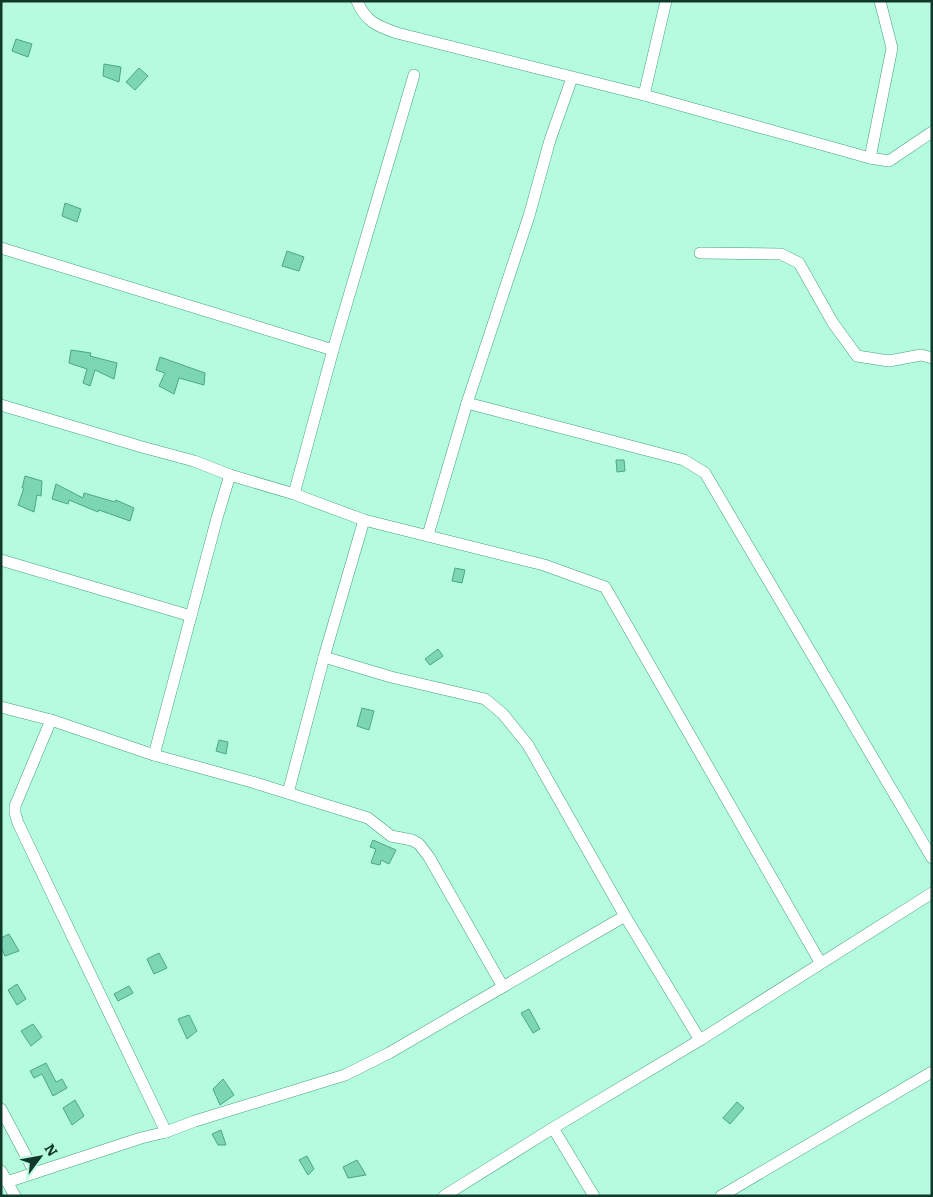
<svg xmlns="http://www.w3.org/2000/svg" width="933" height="1197" font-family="Literata,serif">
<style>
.building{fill:#7cd5b4;stroke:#4ca687}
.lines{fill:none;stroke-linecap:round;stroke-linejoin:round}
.minor-casing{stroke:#459f81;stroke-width:12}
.minor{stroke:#fff;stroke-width:11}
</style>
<rect width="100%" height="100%" fill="#b5fbdf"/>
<g class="building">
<polygon points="16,39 32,44 28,57 12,51"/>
<polygon points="104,64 121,67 119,82 103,76"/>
<polygon points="139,68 148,76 135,90 126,82"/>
<polygon points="65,203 81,209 77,222 62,216"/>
<polygon points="287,251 304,257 299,271 282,266"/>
<polygon points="71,350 91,353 90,356 117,363 114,379 95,370 90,386 83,383 87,369 69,363"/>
<polygon points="160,357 205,373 204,385 179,378 174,394 159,386 165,373 156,370"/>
<polygon points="616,460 624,460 625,471 617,472"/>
<polygon points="25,476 42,481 41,496 37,495 34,512 18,505 24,488 22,488"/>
<polygon points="56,484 83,498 84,493 115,502 116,500 134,508 130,521 99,510 98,512 69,500 68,504 52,499"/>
<polygon points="455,568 465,570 462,583 452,581"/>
<polygon points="438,649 443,656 430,665 425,659"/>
<polygon points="362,708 374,711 369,730 357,726"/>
<polygon points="219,740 228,742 226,754 216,751"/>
<polygon points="373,840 396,850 389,864 381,860 380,865 371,863 376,849 370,847"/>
<polygon points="9,934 19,951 5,956 1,948 1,938"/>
<polygon points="159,953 167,968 154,974 147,959"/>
<polygon points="17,984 26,999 17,1005 8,990"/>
<polygon points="129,986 133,993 118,1001 114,994"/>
<polygon points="529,1009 540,1029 533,1033 521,1013"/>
<polygon points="189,1015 197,1031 187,1039 178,1019"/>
<polygon points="33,1024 42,1037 31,1046 21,1031"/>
<polygon points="46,1063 56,1082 62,1079 67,1088 53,1096 42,1074 34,1078 30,1071"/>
<polygon points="223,1079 234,1095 220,1105 213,1089"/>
<polygon points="75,1100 84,1116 72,1125 63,1108"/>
<polygon points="737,1102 744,1108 730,1124 723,1118"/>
<polygon points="221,1130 226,1145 218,1145 212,1134"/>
<polygon points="307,1156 314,1169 308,1175 299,1160"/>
<polygon points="357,1160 366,1175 348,1178 343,1167"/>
</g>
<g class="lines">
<g class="minor-casing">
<g id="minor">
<path d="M357 1C366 22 377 26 397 33L644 95 870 158 889 161 932 132"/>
<polyline points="644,95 666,1"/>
<polyline points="870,158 892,48 880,1"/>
<polyline points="1,248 333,350"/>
<polyline points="700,253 781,254 799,263 833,323 857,356 889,361 921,355 932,358"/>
<polyline points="467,403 684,460 705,473 932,858"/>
<polyline points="1,405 142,447 194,461 230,475 294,494 364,520 544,565 605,587 820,962"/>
<polyline points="294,494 333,350 414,75"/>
<polyline points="428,535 467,403 529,216 550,140 572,78"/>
<polyline points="1,560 191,616"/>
<polyline points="324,657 391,677 485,699 503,714 528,745 625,916 700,1040"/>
<polyline points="1,707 51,720 154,755 252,782 368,818 391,836 412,840 419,844 429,857 503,987"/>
<polyline points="51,720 15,806 15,813 18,823 166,1132"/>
<polyline points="154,755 217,518 230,475"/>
<polyline points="288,793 324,657 364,520"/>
<polyline points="1,1109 35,1173"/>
<polyline points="553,1128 594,1196"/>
<polyline points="1,1171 15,1196"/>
<polyline points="7,1182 141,1138 166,1132 195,1121 345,1075 389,1053 625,916"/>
<polyline points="444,1196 553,1128 700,1040 932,893"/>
<polyline points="721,1196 932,1072"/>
</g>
</g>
<use href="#minor" class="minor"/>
</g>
<rect width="933" height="1197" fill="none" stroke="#12382b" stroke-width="5"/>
<g transform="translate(40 1157) rotate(58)" stroke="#b5fbdf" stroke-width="4" paint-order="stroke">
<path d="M0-4L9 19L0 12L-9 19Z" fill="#12382b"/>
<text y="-8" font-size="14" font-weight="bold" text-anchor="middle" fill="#12382b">N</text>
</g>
</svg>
